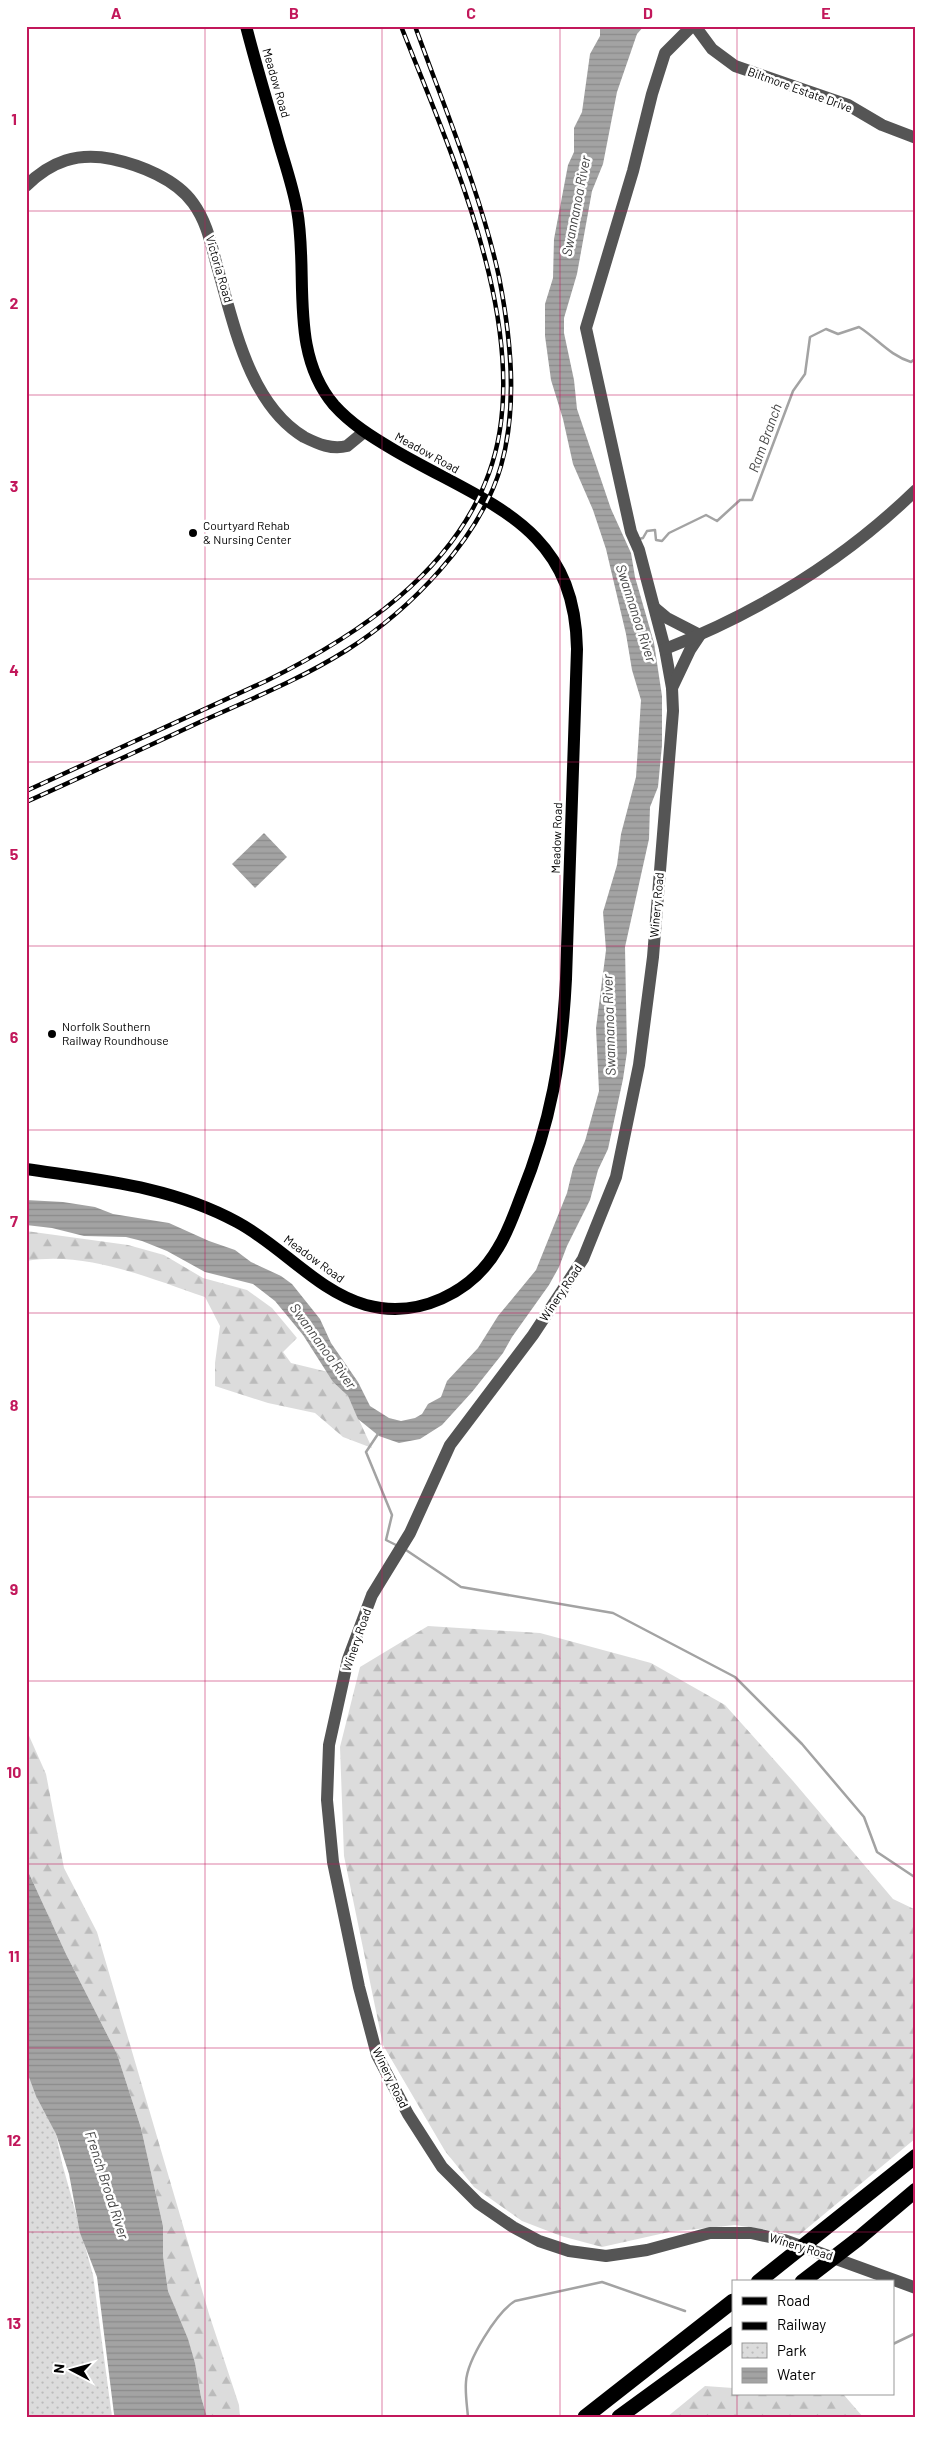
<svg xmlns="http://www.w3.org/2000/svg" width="942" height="2443" font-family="Barlow,sans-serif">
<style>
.forest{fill:url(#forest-firs)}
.park{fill:url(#park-dots)}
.water{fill:url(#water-rules)}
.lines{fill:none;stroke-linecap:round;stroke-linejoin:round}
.stream{stroke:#a3a3a3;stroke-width:2.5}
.minor{stroke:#555;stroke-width:12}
.major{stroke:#000;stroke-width:12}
.highway{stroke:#000;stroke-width:15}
.rail-casing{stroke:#000;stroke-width:4.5}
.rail{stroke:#fff;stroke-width:2.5;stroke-dasharray:8;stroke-linecap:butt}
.grid{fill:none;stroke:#c2185b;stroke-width:1;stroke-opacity:0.55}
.poi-dot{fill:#000;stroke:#fff;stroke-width:2}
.labels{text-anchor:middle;stroke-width:5;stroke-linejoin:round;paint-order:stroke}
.street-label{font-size:12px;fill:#000;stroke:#fff}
.poi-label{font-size:12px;fill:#000;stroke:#fff;text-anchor:start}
.water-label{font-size:14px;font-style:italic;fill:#444;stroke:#fff}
.neatline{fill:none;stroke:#c2185b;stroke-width:2}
.grid-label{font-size:16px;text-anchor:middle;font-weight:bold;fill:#c2185b}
</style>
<defs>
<pattern id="forest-firs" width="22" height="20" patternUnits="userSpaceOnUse" patternTransform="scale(1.25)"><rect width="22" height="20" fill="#dcdcdc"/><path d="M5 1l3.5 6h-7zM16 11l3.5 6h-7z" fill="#bbb"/></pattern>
<pattern id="park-dots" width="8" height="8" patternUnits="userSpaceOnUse" patternTransform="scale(1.25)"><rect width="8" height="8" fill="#dcdcdc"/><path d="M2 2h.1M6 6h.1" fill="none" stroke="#bbb" stroke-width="1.8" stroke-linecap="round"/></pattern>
<pattern id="water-rules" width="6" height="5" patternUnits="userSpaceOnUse" patternTransform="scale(1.25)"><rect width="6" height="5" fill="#a3a3a3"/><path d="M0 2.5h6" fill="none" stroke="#8b8b8b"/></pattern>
</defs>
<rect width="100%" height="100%" fill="#fff"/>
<g class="forest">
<path d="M26 1231 128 1245 164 1255 203 1278 247 1290 272 1308 297 1338 283 1352 291 1363 328 1372 333 1382 348 1396 372 1448 343 1437 315 1413 268 1403 215 1386V1363L220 1326 205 1297C149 1278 87 1251 26 1261Z"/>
<polygon points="428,1626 540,1633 651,1663 725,1705 793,1781 893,1899 916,1910 916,2138 799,2235 735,2225 669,2232 602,2247 561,2236 522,2221 474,2187 445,2151 383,2045 344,1856 340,1747 360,1667"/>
<polygon points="26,1729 46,1774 64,1868 97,1932 209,2314 239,2405 240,2417 207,2417 201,2397 195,2363 168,2291 163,2256 163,2226 141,2128 117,2054 66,1954 26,1867"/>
<polygon points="705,2386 733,2388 733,2394 844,2395 863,2417 667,2417"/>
</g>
<polygon class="park" points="26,2069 56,2134 62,2163 93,2275 112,2417 26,2417"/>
<g class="water">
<polygon points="600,26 644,26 637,34 617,92 603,164 592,191 577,274 564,318 564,333 574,380 577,409 611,509 631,553 635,577 654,643 662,696 662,745 658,787 650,807 649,839 625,947 627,1052 623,1079 608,1149 598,1170 590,1200 567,1246 559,1267 549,1285 512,1337 503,1353 472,1392 442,1425 420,1439 399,1443 379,1436 358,1419 348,1396 333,1382 303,1335 275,1301 253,1284 205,1272 167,1251 142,1241 126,1237 84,1236 52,1228 26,1225 26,1200 63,1202 95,1207 113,1214 169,1223 209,1241 235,1250 251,1262 281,1276 292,1284 320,1319 331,1343 358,1382 370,1406 389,1418 401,1421 415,1418 422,1414 428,1404 441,1397 447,1381 478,1348 498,1316 536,1270 567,1193 573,1168 585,1141 599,1091 596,1028 606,950 603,912 617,865 621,834 636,777 641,700 632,670 626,634 606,549 593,510 573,464 563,419 551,380 545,336 545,304 553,278 554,239 568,165 574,152 574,128 582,112 590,54 600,36"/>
<polygon points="264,833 287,857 255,888 232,864"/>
<polygon points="26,1867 66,1954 117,2054 141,2128 163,2226 163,2256 168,2291 188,2339 195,2363 201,2397 207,2417 115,2417 114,2414 97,2277 80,2233 69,2174 56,2134 36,2096 26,2069"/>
</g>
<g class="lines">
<g class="stream">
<path d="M639 539 643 538 647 531 655 530 656 540 662 541 669 533 706 515 717 521 740 500H752L793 391 805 374 810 337 826 329 838 334 859 327C878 339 889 355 911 362L916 358"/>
<polyline points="378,1434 366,1452 392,1515 386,1540 398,1546"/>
<polyline points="406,1550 461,1587 613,1613 735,1677 802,1744 864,1817 877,1852 916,1878"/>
<polyline points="893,2344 916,2333"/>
<path d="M468 2417C467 2405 465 2393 466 2382 467 2360 497 2312 515 2301L602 2282 685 2311"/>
</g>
<g class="minor">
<polyline points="692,26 665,53 652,94 633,171 586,328 631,532 639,550 665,649 672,688 673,711 653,957 639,1065 616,1177 583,1259 533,1335 450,1445 410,1533 372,1595 348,1659 329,1745 327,1800 333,1862 359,1987 377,2055 408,2114 442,2167 478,2203 513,2227 539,2241 569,2251 606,2256 647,2250 710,2233 751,2233 784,2240 916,2288"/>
<polyline points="695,26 712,49 735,66 848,105 882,125 916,138"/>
<path d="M26 186C51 161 78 152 112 159 140 165 176 179 193 203 207 222 211 244 217 266 234 324 249 404 304 437 318 444 332 450 347 446L364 432"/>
<polyline points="655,608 667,618 700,635 690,650 672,688"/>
<path d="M665 649C757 613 844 560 916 490"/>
</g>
<path class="major" d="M26 1169C99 1180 171 1186 237 1222 282 1246 317 1291 366 1305 418 1319 472 1293 498 1248 508 1232 514 1214 521 1196 551 1122 562 1059 566 979L577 649C575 524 486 504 394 450 372 437 351 424 334 405 288 351 309 274 297 210 292 182 282 156 275 129 265 95 255 61 246 26"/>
<g class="highway">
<polyline points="758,2282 916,2156"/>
<polyline points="802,2282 858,2239 916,2190"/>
<polyline points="585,2417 733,2301"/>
<polyline points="619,2417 733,2334"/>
</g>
<g class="rail-casing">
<g id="rail">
<path d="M26 791 266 681C357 636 453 573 489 473 538 338 450 152 401 26"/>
<path d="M26 802C84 776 142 749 200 722 249 700 301 679 347 650 410 610 480 539 501 466 518 406 511 338 499 277 481 194 444 107 415 26"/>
</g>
</g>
<use href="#rail" class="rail"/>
</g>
<path class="grid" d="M205 26V2417M382 26V2417M560 26V2417M737 26V2282M26 211H916M26 395H916M26 579H916M26 762H916M26 946H916M26 1130H916M26 1313H916M26 1497H916M26 1681H916M26 1864H916M26 2048H916M26 2232H916M737 2394V2417"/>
<g class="poi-dot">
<circle cx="193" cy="533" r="5"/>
<circle cx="52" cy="1034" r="5"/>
</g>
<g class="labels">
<g class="street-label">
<text transform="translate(276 83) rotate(74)" y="4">Meadow Road</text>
<text transform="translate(800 90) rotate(20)" y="4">Biltmore Estate Drive</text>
<text transform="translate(219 269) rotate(74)" y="4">Victoria Road</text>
<text transform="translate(427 453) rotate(29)" y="4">Meadow Road</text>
<text transform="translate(557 838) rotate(-88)" y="4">Meadow Road</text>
<text transform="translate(657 905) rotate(-85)" y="4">Winery Road</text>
<text transform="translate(314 1259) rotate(36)" y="4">Meadow Road</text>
<text transform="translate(561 1293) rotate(-56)" y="4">Winery Road</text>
<text transform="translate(357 1640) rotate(-71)" y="4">Winery Road</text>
<text transform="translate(390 2078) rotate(64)" y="4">Winery Road</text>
<text transform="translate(801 2247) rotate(17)" y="4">Winery Road</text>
</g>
<g class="poi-label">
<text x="203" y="530">Courtyard Rehab<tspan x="203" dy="14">&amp; Nursing Center</tspan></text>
<text x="62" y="1031">Norfolk Southern<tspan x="62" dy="14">Railway Roundhouse</tspan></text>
</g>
<g class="water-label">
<text transform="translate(576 206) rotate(-79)" y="5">Swannanoa River</text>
<text transform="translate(765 438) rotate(-70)" y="5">Ram Branch</text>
<text transform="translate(636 613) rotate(72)" y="5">Swannanoa River</text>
<text transform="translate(609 1025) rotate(-92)" y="5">Swannanoa River</text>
<text transform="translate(323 1346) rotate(54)" y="5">Swannanoa River</text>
<text transform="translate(107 2185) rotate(72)" y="5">French Broad River</text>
</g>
</g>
<rect width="942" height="2443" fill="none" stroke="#ffffff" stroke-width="55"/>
<rect x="732" y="2280" width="162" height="115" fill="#ffffff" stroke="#999999"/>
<rect x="742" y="2297" width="25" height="8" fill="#000000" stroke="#999999"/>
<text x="777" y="2306" font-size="15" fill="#000000">Road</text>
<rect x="742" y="2322" width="25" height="8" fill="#000000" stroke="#999999"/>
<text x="777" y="2330" font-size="15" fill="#000000">Railway</text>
<rect x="742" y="2343" width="25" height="15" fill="url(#park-dots)" stroke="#999999"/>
<text x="777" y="2356" font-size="15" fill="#000000">Park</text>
<rect x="742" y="2368" width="25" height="15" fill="url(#water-rules)" stroke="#999999"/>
<text x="777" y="2380" font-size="15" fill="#000000">Water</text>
<g transform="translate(72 2370) rotate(276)" stroke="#ffffff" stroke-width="4" paint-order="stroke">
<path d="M0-4L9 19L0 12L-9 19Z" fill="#000000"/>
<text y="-8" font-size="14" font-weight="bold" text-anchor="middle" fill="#000000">N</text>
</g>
<rect x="28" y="28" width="886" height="2388" class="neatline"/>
<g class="grid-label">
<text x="116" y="19">A</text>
<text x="294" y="19">B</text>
<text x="471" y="19">C</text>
<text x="648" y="19">D</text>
<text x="826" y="19">E</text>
<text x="14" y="125">1</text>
<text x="14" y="309">2</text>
<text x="14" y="492">3</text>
<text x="14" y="676">4</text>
<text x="14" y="860">5</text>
<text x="14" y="1043">6</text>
<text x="14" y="1227">7</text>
<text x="14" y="1411">8</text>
<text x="14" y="1595">9</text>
<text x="14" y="1778">10</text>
<text x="14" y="1962">11</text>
<text x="14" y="2146">12</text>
<text x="14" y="2329">13</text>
</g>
</svg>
